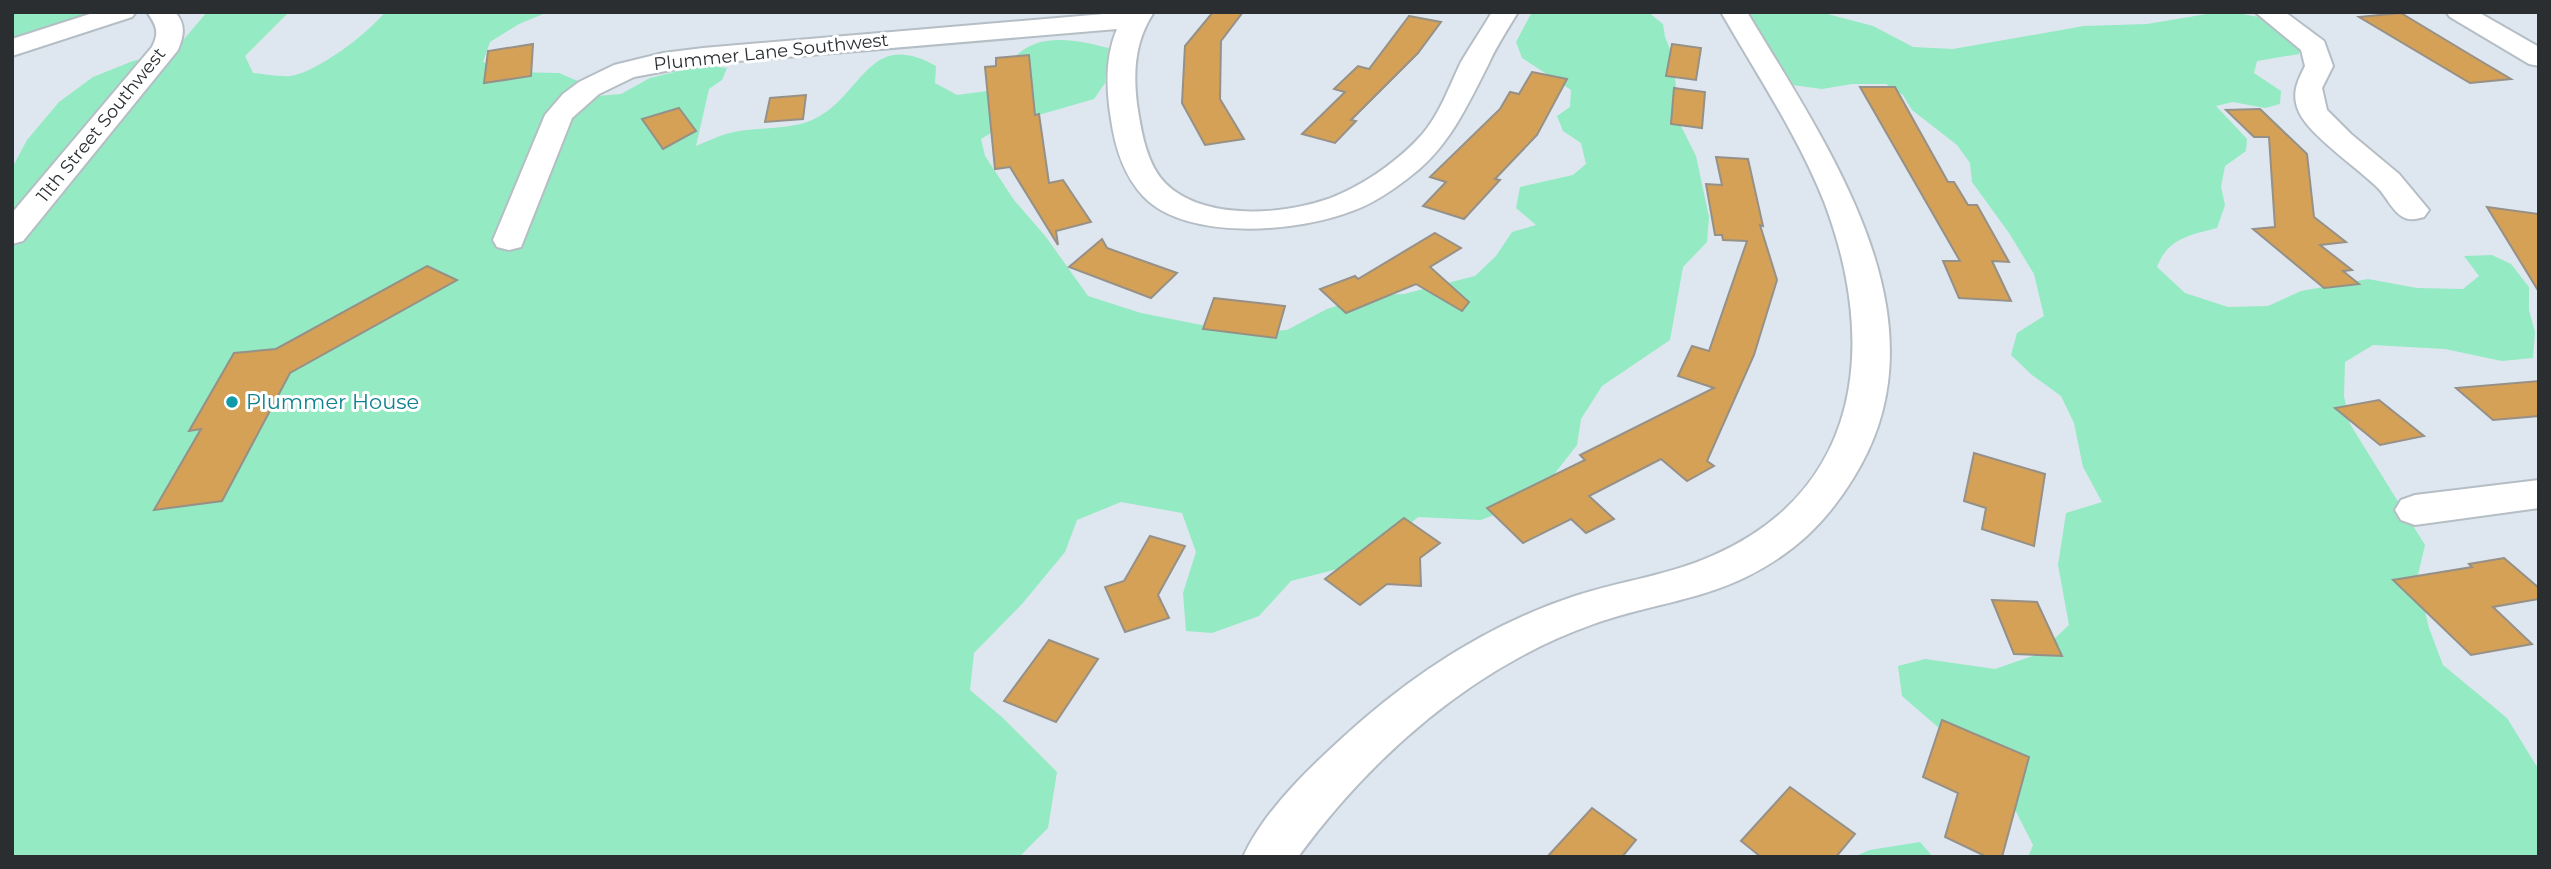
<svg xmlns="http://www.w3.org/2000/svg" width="2551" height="869" font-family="Montserrat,sans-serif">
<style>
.green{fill:#93eac3}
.building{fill:#d4a157;stroke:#969087;stroke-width:2}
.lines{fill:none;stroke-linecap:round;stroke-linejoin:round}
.minor-casing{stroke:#b5bdc5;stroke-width:4}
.minor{fill:#fff;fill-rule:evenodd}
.culture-dot{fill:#0f9aa8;stroke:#fff;stroke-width:2.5}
.labels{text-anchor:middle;stroke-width:6;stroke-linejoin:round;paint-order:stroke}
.far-street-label{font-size:18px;fill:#2a2e31;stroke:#fff}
.culture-label{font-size:21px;fill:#0d838f;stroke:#fff;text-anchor:start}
</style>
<rect width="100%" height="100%" fill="#dee7ef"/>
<g class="green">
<polygon points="12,12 98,12 12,40"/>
<path d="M207 12H289L245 56 253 73C265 74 279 77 291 76 317 72 369 33 385 12H548L519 24 490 42 483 62 511 72 559 73 580 82 560 99 621 94 650 78 703 65 727 68 722 80 709 89 696 146C706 142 716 137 726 134 753 126 787 131 812 120 863 98 867 27 936 66L935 83 957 95 987 91C997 79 1007 63 1019 53 1044 32 1080 41 1109 48L1105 83 1094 99 1004 125 981 139 985 156 1014 200 1046 237 1088 296 1141 313 1242 333 1287 330 1327 309 1371 295 1404 294 1475 276 1496 256 1512 232 1536 225 1516 208 1520 187 1573 175 1586 164 1581 143 1563 131 1557 116 1570 107 1571 90 1522 58 1516 42 1532 12H1648L1663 24 1665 37 1672 54 1681 126 1696 156 1709 217 1707 242 1683 267 1670 340 1602 386 1581 419 1577 445 1552 477 1519 505 1481 520 1418 517 1382 548 1345 567 1291 581 1259 616 1212 633 1186 631 1183 593 1196 552 1182 513 1121 502 1077 520 1065 552 1022 604 974 653 970 690 1003 718 1057 772 1048 828 1019 857H12V168L27 140 59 102 93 77 133 61 174 51Z"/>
<path d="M1727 12H1820L1873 26 1913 47 1953 49 2084 26 2147 24 2207 14 2237 13 2264 18 2299 46V54L2257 61 2254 73 2281 91 2280 104 2265 108 2233 102 2216 106 2247 139 2246 151 2225 166 2221 187 2225 205 2217 228C2190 235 2168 238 2157 267L2185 293 2228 307 2268 306 2301 291 2368 279 2417 288 2463 289 2479 276 2464 256 2492 255 2511 264 2529 287V310L2535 332 2533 358 2502 361 2445 349 2373 345 2345 362 2344 396 2350 424 2425 545 2417 579 2429 628 2443 665 2507 718 2539 770V857H2028L2033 845 2007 794 1962 748 1902 696 1898 666 1925 659 1995 669 2038 654 2069 625 2058 565 2066 513 2102 502 2083 467 2074 423 2061 396 2032 375 2011 355 2017 333 2044 316 2034 274 2009 233 1972 182 1970 163 1957 145 1912 110 1903 95 1886 84H1852L1822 89 1785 84Z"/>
<polygon points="1920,842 1933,857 1853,857 1870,850"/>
</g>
<g class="building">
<polygon points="1213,12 1243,12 1221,41 1220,99 1244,139 1205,145 1182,103 1185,46"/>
<polygon points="2401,13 2474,57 2511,79 2470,83 2359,17"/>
<polygon points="1409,16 1441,22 1418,53 1351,120 1356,121 1335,143 1302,134 1345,92 1334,89 1358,66 1369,69"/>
<polygon points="533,44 531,76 484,83 488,51"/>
<polygon points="1672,44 1701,48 1696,80 1666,76"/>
<polygon points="1029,55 1035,115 1039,114 1049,183 1063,180 1091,222 1056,231 1058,245 1010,167 995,169 985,67 996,66 996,58"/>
<polygon points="1532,72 1567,79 1537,135 1495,179 1500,180 1464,219 1423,206 1446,182 1430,177 1500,109 1510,92 1519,94"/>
<polygon points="1860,87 1895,87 1948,182 1954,182 1968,205 1977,205 2009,262 1992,261 2011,301 1959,298 1943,261 1960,261"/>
<polygon points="1674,88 1705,92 1702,128 1671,124"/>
<polygon points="806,95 803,119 765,122 770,98"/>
<polygon points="679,108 696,131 663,149 642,119"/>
<polygon points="2260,109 2307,154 2314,217 2346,242 2320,245 2352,270 2343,271 2359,284 2324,288 2253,229 2275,227 2269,137 2254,137 2226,110"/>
<polygon points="1716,157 1748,159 1763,226 1760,225 1777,280 1754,355 1707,461 1714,466 1687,481 1661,459 1589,496 1614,519 1586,533 1571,519 1523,543 1487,508 1585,460 1580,455 1714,388 1678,376 1692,346 1709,351 1747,241 1723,240 1722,235 1715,235 1706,184 1722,185"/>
<polygon points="2487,207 2539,214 2539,292"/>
<polygon points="1435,233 1461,248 1430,267 1469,302 1462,311 1416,284 1346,313 1320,289 1355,276 1358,279"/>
<polygon points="1102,239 1107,248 1177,273 1151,298 1069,267"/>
<polygon points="427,266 457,280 290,373 222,501 154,510 201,429 189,431 234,353 276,349"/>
<polygon points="1214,298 1285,306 1276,338 1203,329"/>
<polygon points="2539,381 2539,416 2493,420 2456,388"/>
<polygon points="2379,400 2424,436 2380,445 2335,408"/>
<polygon points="1974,453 2045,474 2034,546 1982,529 1986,508 1964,501"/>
<polygon points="1404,518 1440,543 1420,558 1421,586 1387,584 1360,605 1325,579"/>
<polygon points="1150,536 1185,546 1158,595 1169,618 1125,632 1105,587 1124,581"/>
<polygon points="2504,558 2539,588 2539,599 2493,607 2532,644 2471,655 2393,580 2472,567 2469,564"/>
<polygon points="1992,600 2037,602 2062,656 2014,654"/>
<polygon points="1049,640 1098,659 1056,722 1004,701"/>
<polygon points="1942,720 2029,757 2002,857 1987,857 1945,837 1958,793 1923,777"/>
<polygon points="1790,787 1855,834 1836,857 1761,857 1741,841"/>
<polygon points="1592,808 1636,840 1622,857 1547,857"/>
</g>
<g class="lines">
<g class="minor-casing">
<g id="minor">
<polygon points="96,12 136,12 132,17 12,56 12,39"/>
<path d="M147 12H175C186 24 184 36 178 50L23 241 12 244V213L152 47C160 32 156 25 147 12Z"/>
<path d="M1127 12H1154C1135 40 1133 71 1137 104 1141 130 1146 163 1165 183 1203 221 1282 215 1328 199 1360 187 1393 165 1417 140 1438 119 1448 89 1461 62 1471 45 1482 29 1492 12H1518C1508 29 1497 45 1489 63 1466 108 1449 148 1407 179 1390 192 1372 204 1352 211 1299 232 1186 242 1143 196 1123 174 1115 147 1111 119 1106 89 1105 57 1117 29L703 64 634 77 599 94 572 118 521 247 509 250 497 247 493 240 545 115 563 94 579 82 614 65 663 53 703 48Z"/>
<path d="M1721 12H1747C1827 146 1952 319 1854 477 1826 523 1794 553 1746 577 1697 601 1642 606 1591 625 1473 667 1371 757 1298 857H1243C1263 813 1304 773 1339 741 1407 678 1486 625 1575 596 1621 581 1670 575 1714 555 1863 489 1877 343 1825 204 1799 137 1757 75 1721 12Z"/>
<path d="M2255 12H2285L2324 41 2333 66 2322 88 2327 110 2351 134 2399 174 2429 210 2424 217C2417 219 2410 221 2403 217 2393 212 2386 196 2378 188 2359 169 2309 135 2299 112 2291 94 2297 82 2305 66L2301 50Z"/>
<polygon points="2446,12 2478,12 2539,47 2539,66 2529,64 2450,17"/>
<polygon points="2539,480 2539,508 2415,525 2401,520 2395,510 2401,500 2415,495"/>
</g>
</g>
<use href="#minor" class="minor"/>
</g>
<circle class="culture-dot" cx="232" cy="402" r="7"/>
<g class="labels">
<g class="far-street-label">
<text transform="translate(771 52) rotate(-6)" y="6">Plummer Lane Southwest</text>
<text transform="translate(101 125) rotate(-51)" y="6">11th Street Southwest</text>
</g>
<g class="culture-label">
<text x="246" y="409">Plummer House</text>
</g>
</g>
<rect width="2551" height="869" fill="none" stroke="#2a2e31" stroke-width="28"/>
</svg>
